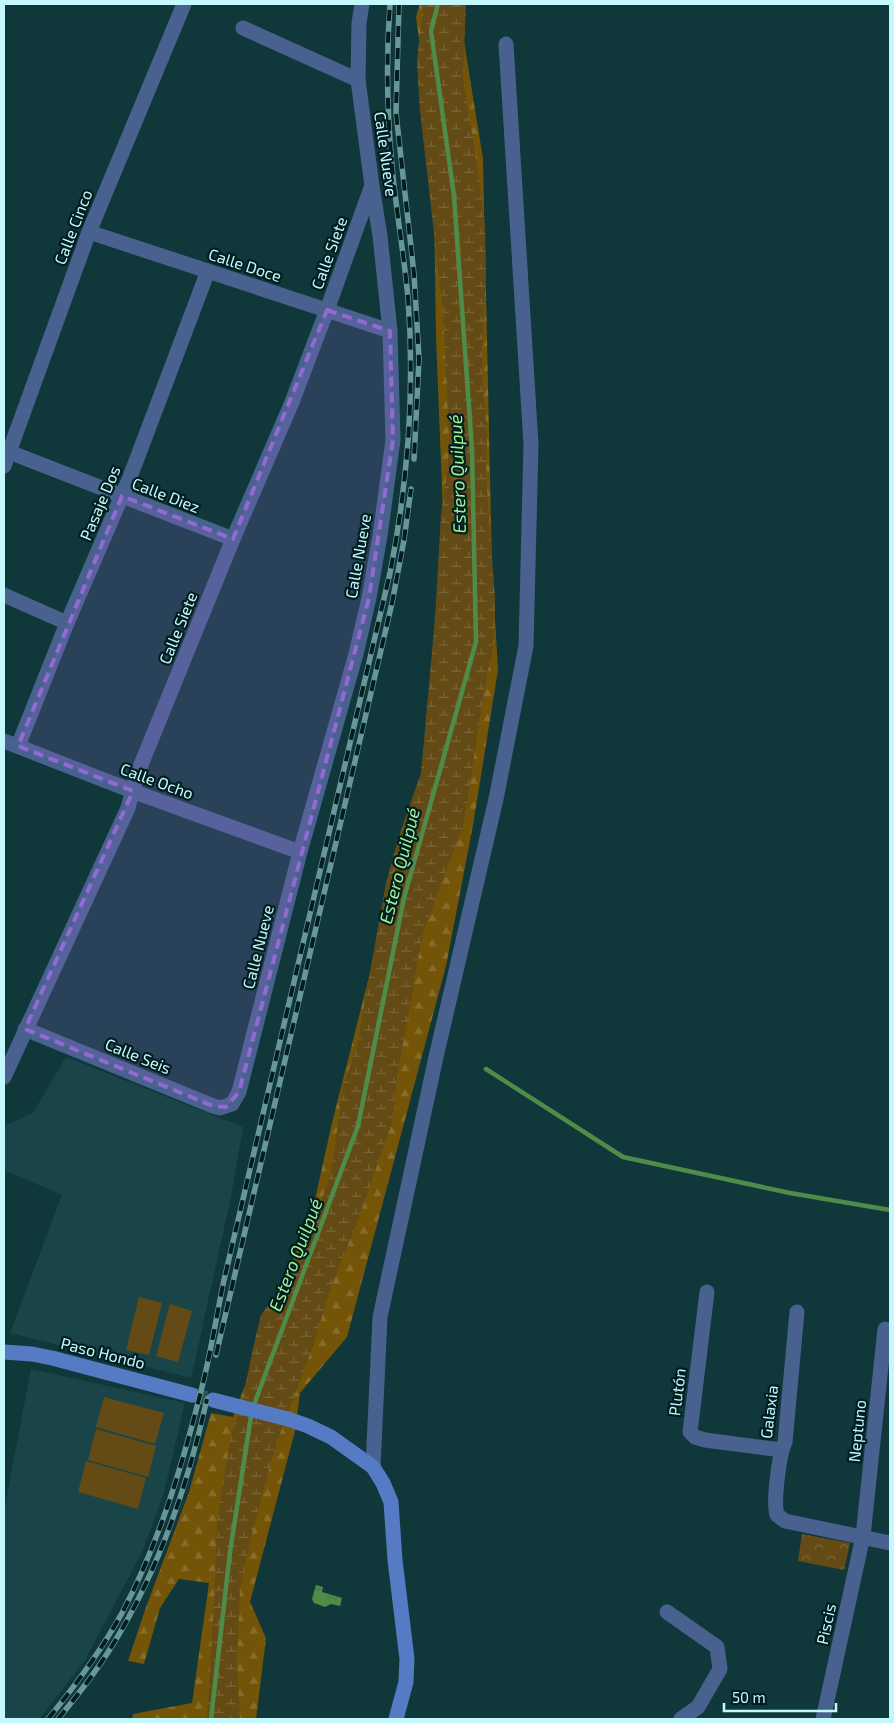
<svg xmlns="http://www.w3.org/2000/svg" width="894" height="1723" font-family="'Exo 2',sans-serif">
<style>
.built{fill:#194549}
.forest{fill:url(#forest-firs)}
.wetland{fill:url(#wetland-marsh)}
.park{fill:url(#park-crowns)}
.garden{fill:#644b15}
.water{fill:url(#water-ripples)}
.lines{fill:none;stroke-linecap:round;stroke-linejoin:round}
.stream{stroke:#4f8c49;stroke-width:4.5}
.secondary-tunnel{stroke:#2b5558;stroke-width:15;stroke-dasharray:15 8;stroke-linecap:butt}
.street{stroke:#49618f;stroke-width:15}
.secondary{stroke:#547bc3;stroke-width:15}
.rail-casing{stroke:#68979a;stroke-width:5.5}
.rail{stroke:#031e20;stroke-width:4;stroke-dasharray:11;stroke-linecap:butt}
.marked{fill:#916ad2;fill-opacity:0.2;stroke:#916ad2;stroke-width:4;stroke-dasharray:10 6;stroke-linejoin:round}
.labels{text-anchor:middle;stroke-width:4.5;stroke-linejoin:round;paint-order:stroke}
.street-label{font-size:16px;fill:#c3f9fd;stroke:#031e20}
.water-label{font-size:18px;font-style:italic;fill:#9ff397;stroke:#031e20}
</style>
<defs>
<pattern id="forest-firs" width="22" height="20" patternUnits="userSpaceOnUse" patternTransform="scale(1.25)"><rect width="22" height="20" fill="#745406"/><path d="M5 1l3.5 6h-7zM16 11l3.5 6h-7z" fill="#866d2b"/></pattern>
<pattern id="wetland-marsh" width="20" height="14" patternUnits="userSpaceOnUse" patternTransform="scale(1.25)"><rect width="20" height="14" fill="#644b15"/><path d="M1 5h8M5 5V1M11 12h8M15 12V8" fill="none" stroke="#796638"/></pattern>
<pattern id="park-crowns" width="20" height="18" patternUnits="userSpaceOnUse" patternTransform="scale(1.25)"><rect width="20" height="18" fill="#644b15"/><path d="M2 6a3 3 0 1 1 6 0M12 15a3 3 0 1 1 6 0" fill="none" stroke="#796638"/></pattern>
<pattern id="water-ripples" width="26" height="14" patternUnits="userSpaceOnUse" patternTransform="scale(1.25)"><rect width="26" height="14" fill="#4f8c49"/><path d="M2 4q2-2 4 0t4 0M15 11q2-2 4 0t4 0" fill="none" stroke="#47724a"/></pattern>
</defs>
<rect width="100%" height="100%" fill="#10383b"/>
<g class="built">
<polygon points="66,1057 243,1127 231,1197 191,1378 10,1333 62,1195 4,1170 4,1126 33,1113"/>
<polygon points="31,1369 185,1403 164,1492 143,1550 84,1662 39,1719 4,1719 4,1511"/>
</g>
<polygon class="forest" points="420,4 458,4 483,159 492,567 498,670 473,825 446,966 347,1337 300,1393 295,1431 250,1602 266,1638 256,1719 132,1719 133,1714 192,1703 209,1583 179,1579 160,1608 144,1664 128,1661 145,1610 189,1492 211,1413 233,1417 314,1204 331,1127 388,902 453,687 444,537 436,337 433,140 416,17"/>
<polygon class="wetland" points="423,4 466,4 463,78 478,172 485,227 486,271 482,348 483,390 487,434 486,475 495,599 494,642 485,685 464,822 423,933 397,1077 393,1120 358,1220 331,1287 313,1346 275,1447 251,1537 240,1589 237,1663 240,1719 207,1719 214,1605 217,1522 231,1436 242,1402 253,1348 261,1315 278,1292 296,1261 319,1210 332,1167 343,1085 356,1050 386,883 400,833 421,773 435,619 441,515 448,466 449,436 443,311 420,111 417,62"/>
<polygon class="park" points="802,1534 850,1543 844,1570 798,1561"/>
<g class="garden">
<polygon points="139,1297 162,1303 149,1355 126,1350"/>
<polygon points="170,1304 192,1311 178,1362 156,1356"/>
<polygon points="104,1397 164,1413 155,1444 96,1427"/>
<polygon points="96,1429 156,1446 148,1477 88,1460"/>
<polygon points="86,1461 146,1478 138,1509 78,1492"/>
</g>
<polygon class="water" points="316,1585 323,1587 322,1592 342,1598 340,1606 331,1604 325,1607 314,1603 312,1599"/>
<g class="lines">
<g class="stream">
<polyline points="486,1069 623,1157 790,1193 890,1210"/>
<polyline points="211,1719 230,1552 252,1410 358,1126 404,898 476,642 472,449 454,196 431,31 438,4"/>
</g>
<polyline class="secondary-tunnel" points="192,1395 213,1400"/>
<g class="street">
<polyline points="243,28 358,80"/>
<polyline points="89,232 390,331"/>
<polyline points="4,450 233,539"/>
<polyline points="4,466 89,232 184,4"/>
<polyline points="4,595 67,623"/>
<polyline points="4,741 132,791 300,852"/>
<polyline points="18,746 67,623 130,477 208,271"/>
<polyline points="25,1029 213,1106 220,1108 232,1104 239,1092 300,852 356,654 369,598 380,536 393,440 390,331 380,236 372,186 358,80 359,23 362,4"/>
<polyline points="4,1077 128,808 136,777 233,539 292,402 327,310 371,188"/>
<polyline points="707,1292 690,1432 695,1437 705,1440 781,1450"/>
<path d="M797 1312 785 1442C779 1455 773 1502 777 1515L785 1521 890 1543"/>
<polyline points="373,1467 380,1317 436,1057 496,799 526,646 531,444 506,44"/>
<polyline points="667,1612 717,1647 720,1669 698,1707 681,1719"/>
<polyline points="823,1719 863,1536 885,1329"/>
</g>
<g class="secondary">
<polyline points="4,1352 32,1354 52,1358 192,1395"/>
<polyline points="213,1400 288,1419 308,1426 331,1437 373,1467 383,1483 391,1502 395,1560 407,1659 406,1682 396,1719"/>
</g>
<g class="rail-casing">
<g id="rail">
<polyline points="399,4 396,113 414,274 419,359 414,459"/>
<polyline points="216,1355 392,603 404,540 411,489"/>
<path d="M48 1719C75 1686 101 1651 122 1613 158 1545 181 1470 200 1395 210 1358 216 1318 224 1280L390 573C408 482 415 390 408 298 404 254 396 210 392 166 387 112 386 58 390 4"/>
<path d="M58 1719C77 1696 96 1672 112 1646 159 1570 188 1485 207 1399"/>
</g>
</g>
<use href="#rail" class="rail"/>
</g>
<path class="marked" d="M327 310 390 331 393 440 369 598 239 1092 226 1107 213 1106 25 1029 133 791 18 746 122 496 233 539Z"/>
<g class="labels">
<g class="street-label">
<text transform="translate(386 154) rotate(82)" y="6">Calle Nueve</text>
<text transform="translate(73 227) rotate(-69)" y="6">Calle Cinco</text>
<text transform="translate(329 253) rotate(-70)" y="6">Calle Siete</text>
<text transform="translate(245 265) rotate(18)" y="6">Calle Doce</text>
<text transform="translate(166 495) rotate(21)" y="6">Calle Diez</text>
<text transform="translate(100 503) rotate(-67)" y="6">Pasaje Dos</text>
<text transform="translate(358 556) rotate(-80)" y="6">Calle Nueve</text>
<text transform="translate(178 628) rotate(-68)" y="6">Calle Siete</text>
<text transform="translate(157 781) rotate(20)" y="6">Calle Ocho</text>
<text transform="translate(258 947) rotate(-76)" y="6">Calle Nueve</text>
<text transform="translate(138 1056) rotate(22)" y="6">Calle Seis</text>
<text transform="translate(103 1353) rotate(14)" y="6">Paso Hondo</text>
<text transform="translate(677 1392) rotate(-83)" y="6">Plutón</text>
<text transform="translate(769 1412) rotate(-83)" y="6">Galaxia</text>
<text transform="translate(857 1431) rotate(-84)" y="6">Neptuno</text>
<text transform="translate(826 1624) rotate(-78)" y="6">Piscis</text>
</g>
<g class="water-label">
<text transform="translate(458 474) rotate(-92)" y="6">Estero Quilpué</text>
<text transform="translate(400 866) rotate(-76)" y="6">Estero Quilpué</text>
<text transform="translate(296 1255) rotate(-69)" y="6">Estero Quilpué</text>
</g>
</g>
<rect width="894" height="1723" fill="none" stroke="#c3f9fd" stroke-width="10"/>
<path d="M724 1703v8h112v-8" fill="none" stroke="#c3f9fd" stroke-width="2.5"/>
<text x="732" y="1703" font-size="15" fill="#c3f9fd" stroke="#031e20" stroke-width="4" paint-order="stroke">50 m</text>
</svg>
